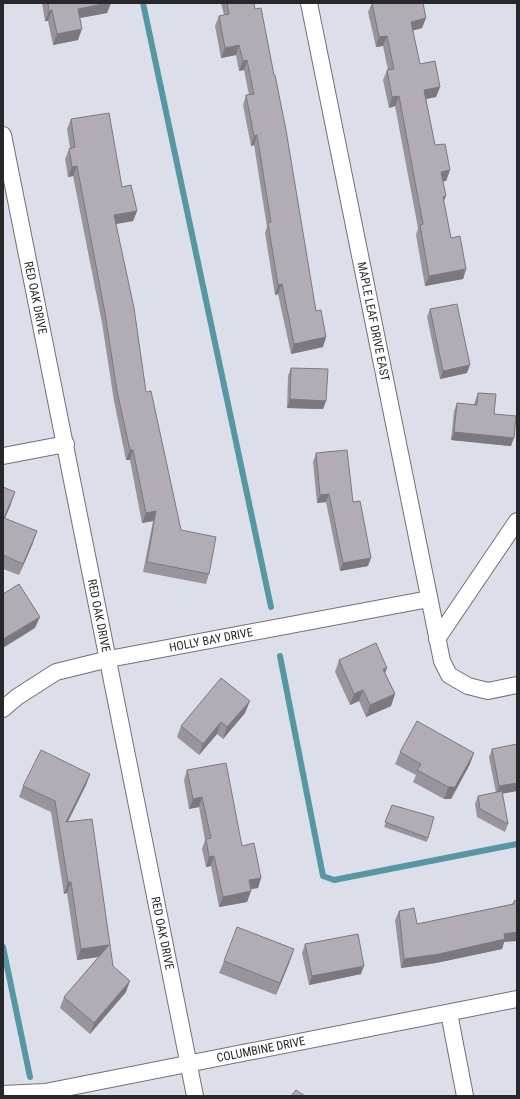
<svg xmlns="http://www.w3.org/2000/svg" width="520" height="1099" font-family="'Roboto Condensed',sans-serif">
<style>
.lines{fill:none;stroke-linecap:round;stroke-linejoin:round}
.stream{stroke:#5597a3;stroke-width:6}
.street-casing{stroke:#6f707a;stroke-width:18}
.street{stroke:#fff;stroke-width:16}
.wall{fill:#99949c}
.shaded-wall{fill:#7d787f}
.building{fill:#b2acb5;stroke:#7d787f}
.labels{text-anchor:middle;stroke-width:3;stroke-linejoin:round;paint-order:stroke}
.street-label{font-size:12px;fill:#27282c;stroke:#dcdfe9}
</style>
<rect width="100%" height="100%" fill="#dcdfe9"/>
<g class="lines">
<g class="stream">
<polyline points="143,3 271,607"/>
<polyline points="280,656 323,876 334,880 517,844"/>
<polyline points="3,947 30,1077"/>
</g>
<g class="street-casing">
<g id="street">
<path id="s1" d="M309 3 442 661 449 675 468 686 488 691 517 685"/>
<path id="s2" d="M3 135 195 1096"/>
<polyline points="3,456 66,444"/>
<polyline points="437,639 517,521"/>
<path id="s3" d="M3 709 17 697 56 672 109 659 429 599"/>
<polyline points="449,1013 465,1096"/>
<path id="s4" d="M3 1094 45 1092 517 999"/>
</g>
</g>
<use href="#street" class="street"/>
</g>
<g class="wall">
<polygon points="42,3 111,3 107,13 80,18 78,40 53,45 48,21 45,21"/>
<polygon points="221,3 254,3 316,311 326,337 323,347 291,354 278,294 275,295 265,233 267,227 254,145 251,146 243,105 246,95 249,95 244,70 239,71 236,55 221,58 215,26 219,16 224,15"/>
<polygon points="372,3 423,3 426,18 422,28 413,30 420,64 440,87 436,97 426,99 435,145 450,170 446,181 443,181 444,202 451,238 466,269 463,279 425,286 416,235 418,228 395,106 389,108 383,80 387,70 388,70 383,46 376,47 368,12"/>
<polygon points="71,119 122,187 137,211 133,221 116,224 146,392 181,530 209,574 206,584 143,572 153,521 142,523 130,460 126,460 114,401 102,323 73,176 68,177 65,159 69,149 70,148 67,129"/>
<polygon points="430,309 467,373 440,379 427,317"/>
<polygon points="291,368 326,401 323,409 287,408 288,376"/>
<polygon points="478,393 511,446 451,440 454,411 457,403 474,405 475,401"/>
<polygon points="316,453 353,502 368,566 340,571 326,502 317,503 313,462"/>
<polygon points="3,487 11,504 5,518 33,543 19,575 3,569"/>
<polygon points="339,660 385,673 395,694 391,706 366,717 359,701 350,705 335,672"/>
<polygon points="245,713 223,739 217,734 199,755 177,737 181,726"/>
<polygon points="517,744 517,791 502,793 508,824 505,832 477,817 475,804 478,796 496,793 489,757 492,749"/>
<polygon points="400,752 470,764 451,799 444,799 413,782 416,775 395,764"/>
<polygon points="187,770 242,846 261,878 258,888 251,889 247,902 219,907 211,866 206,867 202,849 205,840 199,807 189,809 184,780"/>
<polygon points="90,774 86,785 68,822 113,966 126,992 90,1034 60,1008 64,997 99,957 77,960 67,893 64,894 51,812 19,797 23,786"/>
<polygon points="392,805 428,838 427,842 384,827"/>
<polygon points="517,900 502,949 436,963 401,968 395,920 399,911 417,924 512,904 514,901"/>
<polygon points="305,944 361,974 309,985 302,953"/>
<polygon points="224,961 290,961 276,995 219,973"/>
</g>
<g class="shaded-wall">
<polygon points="107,3 111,3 107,13 74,19 78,9"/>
<polygon points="52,10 48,21 45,21 49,11"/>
<polygon points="426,18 422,28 408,32 411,22"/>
<polygon points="82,29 78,40 53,45 57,34"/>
<polygon points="387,36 383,46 376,47 379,37"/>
<polygon points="239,45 236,55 221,58 225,48"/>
<polygon points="247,60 244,70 239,71 243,61"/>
<polygon points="440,87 436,97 420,100 424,90"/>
<polygon points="399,96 395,106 389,108 392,97"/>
<polygon points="257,135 254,145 251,146 254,136"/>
<polygon points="77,166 73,176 68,177 72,167"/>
<polygon points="450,170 446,181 438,182 441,172"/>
<polygon points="446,196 442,206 443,197"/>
<polygon points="137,211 133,221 110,225 114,215"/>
<polygon points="466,269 463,279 425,286 429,276"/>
<polygon points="282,284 278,294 275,295 278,285"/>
<polygon points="326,337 323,347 291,354 294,344"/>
<polygon points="470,365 467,373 440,379 443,371"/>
<polygon points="290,399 326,401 323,409 287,408"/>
<polygon points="454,432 514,438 511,446 451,440"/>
<polygon points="130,450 133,450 130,460 126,460"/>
<polygon points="15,492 11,504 3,523 3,522"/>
<polygon points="329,494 326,502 317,503 320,495"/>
<polygon points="156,511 153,521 142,523 146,513"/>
<polygon points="37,531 33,543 19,575 23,564"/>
<polygon points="371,558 368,566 340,571 343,563"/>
<polygon points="40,617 35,628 3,648 3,639"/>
<polygon points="387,668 383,679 383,669"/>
<polygon points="363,690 359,701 350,705 354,694"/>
<polygon points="395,694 391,706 366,717 370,705"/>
<polygon points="250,701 245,713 223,739 227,727"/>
<polygon points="221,722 217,734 199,755 203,744"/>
<polygon points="474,753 470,764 451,799 444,799 448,787"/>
<polygon points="90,774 86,785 62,833 66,822"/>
<polygon points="517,783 517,791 496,795 499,786"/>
<polygon points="202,797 199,807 189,809 193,799"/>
<polygon points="214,856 211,866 206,867 209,857"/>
<polygon points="261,878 258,888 245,890 249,880"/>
<polygon points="68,882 71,882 67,893 64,894"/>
<polygon points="251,891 247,902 219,907 223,897"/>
<polygon points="517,932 517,941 504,942 502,949 436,963 401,968 404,959 504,934"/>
<polygon points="109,945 105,956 77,960 81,949"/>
<polygon points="294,949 290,961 276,995 280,983"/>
<polygon points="364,966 361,974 309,985 312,976"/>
<polygon points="130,981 126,992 90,1034 94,1023"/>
</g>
<g class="building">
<polygon points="48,3 107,3 78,9 82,29 57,34 52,10 49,11"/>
<polygon points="227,3 254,3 255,9 261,8 274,75 275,75 286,130 316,311 321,310 326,337 294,344 282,284 278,285 268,223 271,222 257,135 254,136 246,95 254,94 247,60 243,61 239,45 225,48 219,16 229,14"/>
<polygon points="372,3 423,3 426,18 411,22 420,64 435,61 440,87 424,90 435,145 445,144 450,170 441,172 446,196 443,197 451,238 460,236 466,269 429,276 420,225 423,224 399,96 392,97 387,70 394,69 387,36 379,37"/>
<polygon points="109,113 122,187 131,185 137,211 114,215 134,308 146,392 151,391 181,530 216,537 209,574 147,562 156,511 146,513 133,450 130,450 117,391 105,313 77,166 72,167 69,149 75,147 71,119"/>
<polygon points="457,304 470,365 443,371 430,309"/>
<polygon points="291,368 328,369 326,401 290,399"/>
<polygon points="478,393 496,394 494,414 516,416 514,438 454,432 457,403 477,405"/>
<polygon points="347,450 353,502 360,501 371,558 343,563 329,494 320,495 316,453"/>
<polygon points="3,487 15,492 4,518 37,531 23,564 3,555"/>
<polygon points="19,584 40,617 3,639 3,594"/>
<polygon points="376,643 387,668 383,669 395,694 370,705 363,690 354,694 339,660"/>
<polygon points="221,678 250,701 227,727 221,722 203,744 181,726"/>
<polygon points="417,721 474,753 455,787 448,787 417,770 421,764 400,752"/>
<polygon points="517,744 517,783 499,786 492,749"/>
<polygon points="41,750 90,774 66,822 92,819 113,966 130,981 94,1023 64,997 109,945 81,949 71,882 68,882 55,801 23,786"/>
<polygon points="226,763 242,846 254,843 261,878 249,880 251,891 223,897 214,856 209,857 206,839 211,838 202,797 193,799 187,770"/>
<polygon points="502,791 508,824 480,809 478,796"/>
<polygon points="392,805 434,817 428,838 385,822"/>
<polygon points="517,900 517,932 504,934 505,939 439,954 404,959 399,911 414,908 417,924 514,904 514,901"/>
<polygon points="237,927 294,949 280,983 224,961"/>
<polygon points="358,934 364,966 312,976 305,944"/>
<polygon points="296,1090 305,1096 291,1096"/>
</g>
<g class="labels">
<g class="street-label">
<text dy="4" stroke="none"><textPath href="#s2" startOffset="166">RED OAK DRIVE</textPath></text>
<text dy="4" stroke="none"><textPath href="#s1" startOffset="325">MAPLE LEAF DRIVE EAST</textPath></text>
<text dy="4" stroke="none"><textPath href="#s2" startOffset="490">RED OAK DRIVE</textPath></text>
<text dy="4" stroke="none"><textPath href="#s3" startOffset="223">HOLLY BAY DRIVE</textPath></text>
<text dy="4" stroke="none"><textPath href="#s2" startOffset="814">RED OAK DRIVE</textPath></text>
<text dy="4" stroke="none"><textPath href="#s4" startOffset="262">COLUMBINE DRIVE</textPath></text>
</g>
</g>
<rect width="520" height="1099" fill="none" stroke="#27282c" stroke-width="8"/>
</svg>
